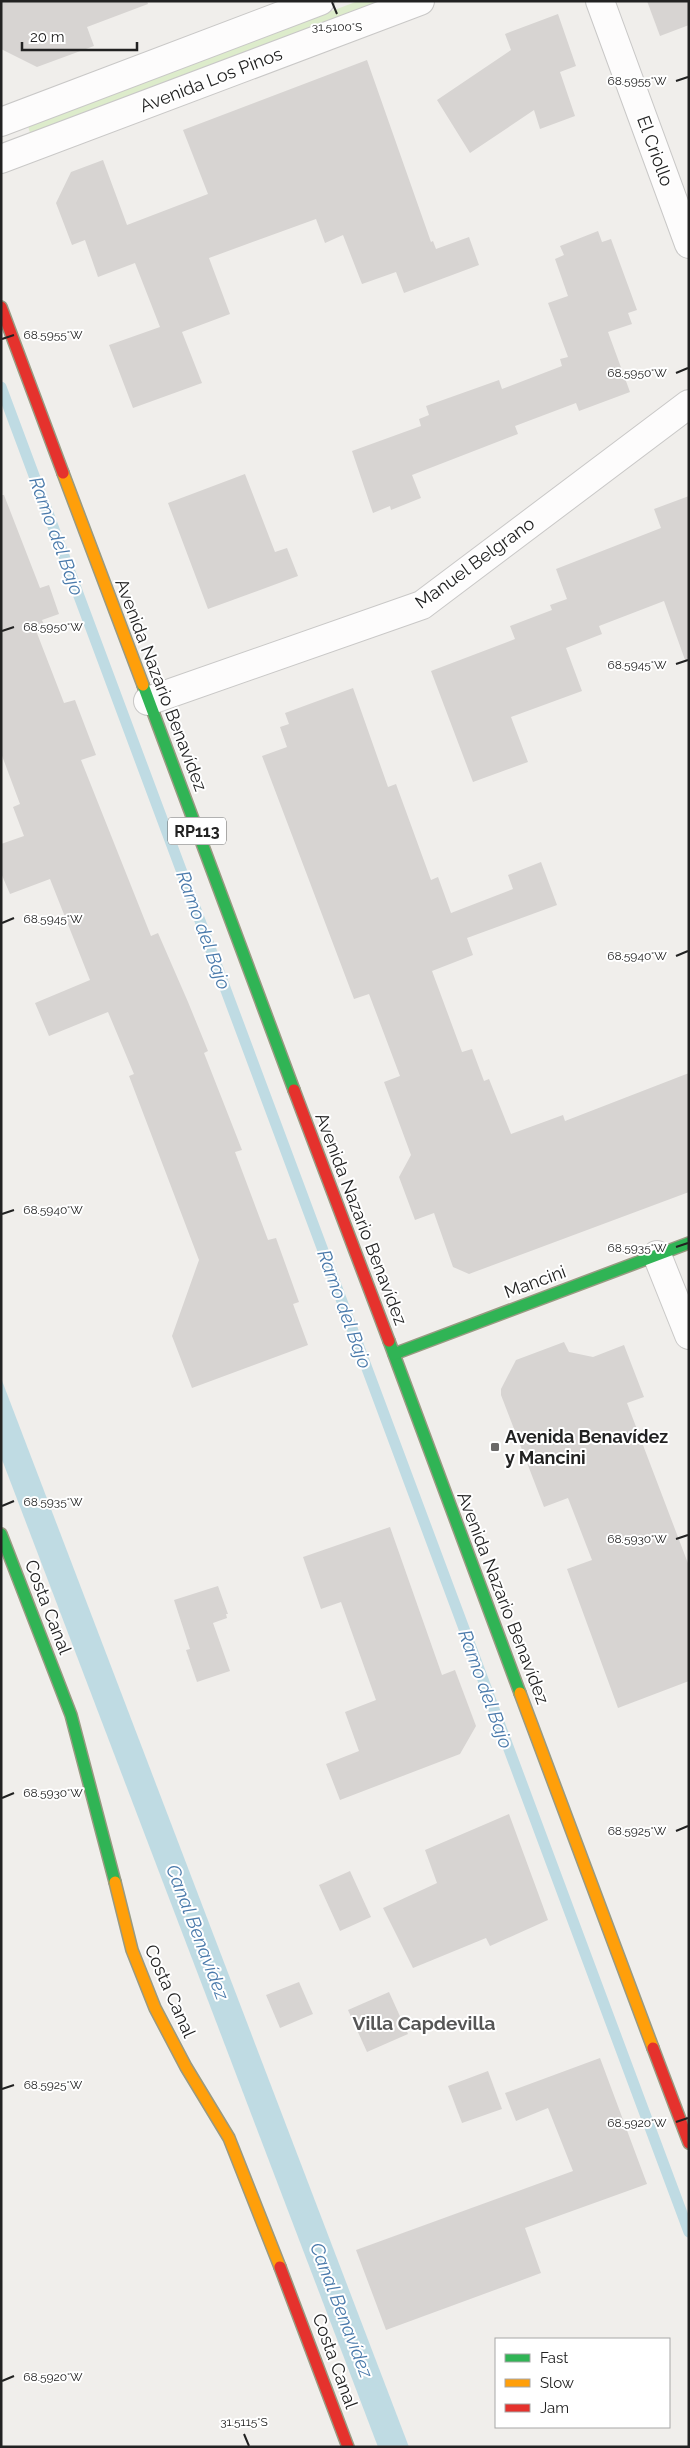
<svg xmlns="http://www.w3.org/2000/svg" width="690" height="2448" font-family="Raleway,sans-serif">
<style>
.grass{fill:#ddeccb}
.water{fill:#bfdbe3}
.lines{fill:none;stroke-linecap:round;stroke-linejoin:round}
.stream{stroke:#bfdbe3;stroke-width:11}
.building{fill:#d7d4d2}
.street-casing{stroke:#c9c8c7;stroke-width:30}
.fast-casing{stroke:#999a82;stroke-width:14}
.slow-casing{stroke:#999a82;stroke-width:14}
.jam-casing{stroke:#999a82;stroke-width:14}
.street{stroke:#fdfcfc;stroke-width:28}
.fast{stroke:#30b455;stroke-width:11}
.slow{stroke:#ff9f0a;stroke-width:11}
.jam{stroke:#e5322d;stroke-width:11}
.ticks{fill:none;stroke:#222;stroke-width:2}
.poi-dot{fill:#6a6968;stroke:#fff;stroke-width:2}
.labels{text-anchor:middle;stroke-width:4;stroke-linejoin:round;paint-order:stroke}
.shield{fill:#fff;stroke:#646464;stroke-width:1}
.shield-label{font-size:16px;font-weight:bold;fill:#222}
.street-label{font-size:18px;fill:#222;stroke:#fff}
.poi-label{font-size:18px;font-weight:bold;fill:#222;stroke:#fff;text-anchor:start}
.water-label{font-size:19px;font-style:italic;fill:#4a7aab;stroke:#fff}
.neighbourhood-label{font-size:19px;font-weight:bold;fill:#555;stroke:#fff}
.ticks-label{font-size:12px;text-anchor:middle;fill:#222;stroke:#fff;stroke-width:4;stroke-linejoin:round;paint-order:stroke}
</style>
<rect width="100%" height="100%" fill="#f0eeeb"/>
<polygon class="grass" points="358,1 382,1 30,133 28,126"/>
<polygon class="water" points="1,1378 409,2447 378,2447 1,1457"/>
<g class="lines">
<polyline class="stream" points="1,387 689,2232"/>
</g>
<g class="building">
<polygon points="1,1 147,1 148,4 87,27 94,46 37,67 1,49"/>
<polygon points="647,1 689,1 689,25 660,36"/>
<polygon points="558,14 576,66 560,72 575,116 540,129 534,110 470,153 437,100 511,50 505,34"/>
<polygon points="367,60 431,242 433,241 436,249 469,237 479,265 404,293 396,272 362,284 343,235 325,243 316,219 209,258 230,314 182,332 202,383 133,408 109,345 160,327 135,263 98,277 85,240 72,245 56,203 71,172 103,160 127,225 208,194 183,130"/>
<polygon points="598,231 602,242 611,239 637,310 628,313 632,324 608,332 630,392 579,411 576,403 515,426 518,434 412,475 421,498 391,510 390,506 373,513 352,451 421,426 419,419 429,415 426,406 499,380 502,389 562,366 560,359 568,357 548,303 568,296 555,259 564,255 560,246"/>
<polygon points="245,474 275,552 287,548 298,576 208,609 168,503"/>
<polygon points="1,495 4,495 40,588 49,585 59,614 42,620 44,625 35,628 64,703 75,700 96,755 81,760 151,936 158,933 188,1002 208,1051 204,1053 242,1150 235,1152 268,1240 276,1238 299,1302 293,1304 308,1345 192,1388 172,1336 199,1260 129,1076 134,1074 108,1012 49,1036 35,1003 90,980 50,879 10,894 1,873 1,844 24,836 13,807 20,804 1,753"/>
<polygon points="689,496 689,659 685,660 664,601 599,626 602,634 566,648 582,691 511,717 528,762 473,782 431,671 515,639 510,626 552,610 550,605 567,599 556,569 661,528 654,509"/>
<polygon points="353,688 388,787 396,784 431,880 438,877 451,913 513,889 508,875 541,862 557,905 467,938 473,955 432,971 462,1052 472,1049 484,1081 489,1079 511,1134 563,1115 565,1121 689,1073 689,1192 469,1274 453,1267 434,1213 415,1220 399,1177 411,1155 384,1082 400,1076 369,994 354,999 262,756 287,747 280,727 289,724 285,713"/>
<polygon points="564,1342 569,1352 593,1357 624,1345 644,1397 627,1403 689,1566 689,1681 618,1708 567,1569 592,1560 568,1498 544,1507 501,1395 501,1389 516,1360"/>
<polygon points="390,1527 442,1675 455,1670 476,1726 460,1754 340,1800 326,1764 359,1751 345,1712 376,1700 341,1602 321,1609 303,1557"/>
<polygon points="218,1586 228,1614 226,1614 227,1618 213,1623 230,1671 197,1682 186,1650 190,1649 174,1600"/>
<polygon points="509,1814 548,1920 490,1946 486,1938 413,1968 383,1908 437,1883 425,1850"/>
<polygon points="350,1871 371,1917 340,1931 319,1885"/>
<polygon points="299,1982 313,2014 280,2028 266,1995"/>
<polygon points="389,1992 408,2034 367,2052 348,2010"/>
<polygon points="600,2058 647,2184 525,2228 541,2273 386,2330 356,2250 573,2171 548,2108 516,2121 505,2093"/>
<polygon points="488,2071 502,2109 462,2123 448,2086"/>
</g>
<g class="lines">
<g class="street-casing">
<g id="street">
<polyline points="600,1 689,244"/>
<polyline points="1,122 320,1"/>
<polyline points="1,159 420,1"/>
<polyline points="148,701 422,605 689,404"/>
<polyline points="657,1255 689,1335"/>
</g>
</g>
<g class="fast-casing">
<g id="fast">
<polyline points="143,685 294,1090"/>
<polyline points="389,1341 520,1693"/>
<polyline points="394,1354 689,1243"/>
<polyline points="1,1534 71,1715 115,1882"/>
</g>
</g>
<g class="slow-casing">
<g id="slow">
<polyline points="63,473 143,685"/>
<polyline points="520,1693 653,2048"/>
<polyline points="115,1882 132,1950 155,2008 186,2067 229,2138 280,2267"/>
</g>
</g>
<g class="jam-casing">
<g id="jam">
<polyline points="1,307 63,473"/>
<polyline points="294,1090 389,1341"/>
<polyline points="653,2048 689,2143"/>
<polyline points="280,2267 348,2447"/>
</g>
</g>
<use href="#street" class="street"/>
<use href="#fast" class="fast"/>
<use href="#slow" class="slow"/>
<use href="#jam" class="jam"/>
</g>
<path class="ticks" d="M332 2 337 14M676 81 688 77M2 339 14 335M676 373 688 368M2 631 14 627M676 664 688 660M2 923 14 918M676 956 688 951M2 1214 14 1210M676 1247 688 1243M2 1506 14 1501M676 1539 688 1535M2 1798 14 1793M676 1831 688 1826M2 2089 14 2085M676 2122 688 2118M2 2381 14 2376M244 2434 249 2446"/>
<rect class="poi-dot" x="490" y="1442" width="10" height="10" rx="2.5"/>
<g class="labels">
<rect class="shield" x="168" y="817.5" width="58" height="27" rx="4"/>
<g class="shield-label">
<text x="197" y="837">RP113</text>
</g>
<g class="street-label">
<text transform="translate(211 80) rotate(-21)" y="6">Avenida Los Pinos</text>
<text transform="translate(655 151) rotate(70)" y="6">El Criollo</text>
<text transform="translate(475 563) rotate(-36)" y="6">Manuel Belgrano</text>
<text transform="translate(161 685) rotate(69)" y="6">Avenida Nazario Benavídez</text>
<text transform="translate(361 1219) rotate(69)" y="6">Avenida Nazario Benavídez</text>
<text transform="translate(535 1282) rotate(-20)" y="6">Mancini</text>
<text transform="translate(503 1598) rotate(69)" y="6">Avenida Nazario Benavídez</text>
<text transform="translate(48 1607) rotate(69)" y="6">Costa Canal</text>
<text transform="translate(170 1991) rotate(66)" y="6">Costa Canal</text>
<text transform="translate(335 2361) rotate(70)" y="6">Costa Canal</text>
</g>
<g class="poi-label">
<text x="505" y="1443">Avenida Benavídez<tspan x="505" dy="21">y Mancini</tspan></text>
</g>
<g class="water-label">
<text transform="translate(57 536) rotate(70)" y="7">Ramo del Bajo</text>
<text transform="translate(204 930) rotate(70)" y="7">Ramo del Bajo</text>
<text transform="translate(345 1309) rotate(70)" y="7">Ramo del Bajo</text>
<text transform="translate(486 1689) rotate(70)" y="7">Ramo del Bajo</text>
<text transform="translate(198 1932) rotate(69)" y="7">Canal Benavídez</text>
<text transform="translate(342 2310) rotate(69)" y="7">Canal Benavídez</text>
</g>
<g class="neighbourhood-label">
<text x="424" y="2030">Villa Capdevilla</text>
</g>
</g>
<g class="ticks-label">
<text x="337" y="31">31.5100°S</text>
<text x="637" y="85">68.5955°W</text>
<text x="53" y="339">68.5955°W</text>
<text x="637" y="377">68.5950°W</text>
<text x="53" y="631">68.5950°W</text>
<text x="637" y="669">68.5945°W</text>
<text x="53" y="923">68.5945°W</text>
<text x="637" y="960">68.5940°W</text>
<text x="53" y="1214">68.5940°W</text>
<text x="637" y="1252">68.5935°W</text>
<text x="53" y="1506">68.5935°W</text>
<text x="637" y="1543">68.5930°W</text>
<text x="53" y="1797">68.5930°W</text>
<text x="637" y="1835">68.5925°W</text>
<text x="53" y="2089">68.5925°W</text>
<text x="637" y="2127">68.5920°W</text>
<text x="53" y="2381">68.5920°W</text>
<text x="244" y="2426">31.5115°S</text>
</g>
<rect width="690" height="2448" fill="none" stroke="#222222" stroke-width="5"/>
<rect x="495" y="2338" width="175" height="90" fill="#ffffff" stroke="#a7a7a7"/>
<rect x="505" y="2354" width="25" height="8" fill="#30b455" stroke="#a7a7a7"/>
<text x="540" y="2363" font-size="15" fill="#222222">Fast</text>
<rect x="505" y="2379" width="25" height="8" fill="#ff9f0a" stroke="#a7a7a7"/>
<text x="540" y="2388" font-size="15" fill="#222222">Slow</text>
<rect x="505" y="2404" width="25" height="8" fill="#e5322d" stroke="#a7a7a7"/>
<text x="540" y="2413" font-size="15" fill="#222222">Jam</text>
<path d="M22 42v8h115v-8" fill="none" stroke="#222222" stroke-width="2.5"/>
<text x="30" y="42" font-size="15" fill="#222222" stroke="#ffffff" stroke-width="4" paint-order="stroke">20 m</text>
</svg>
